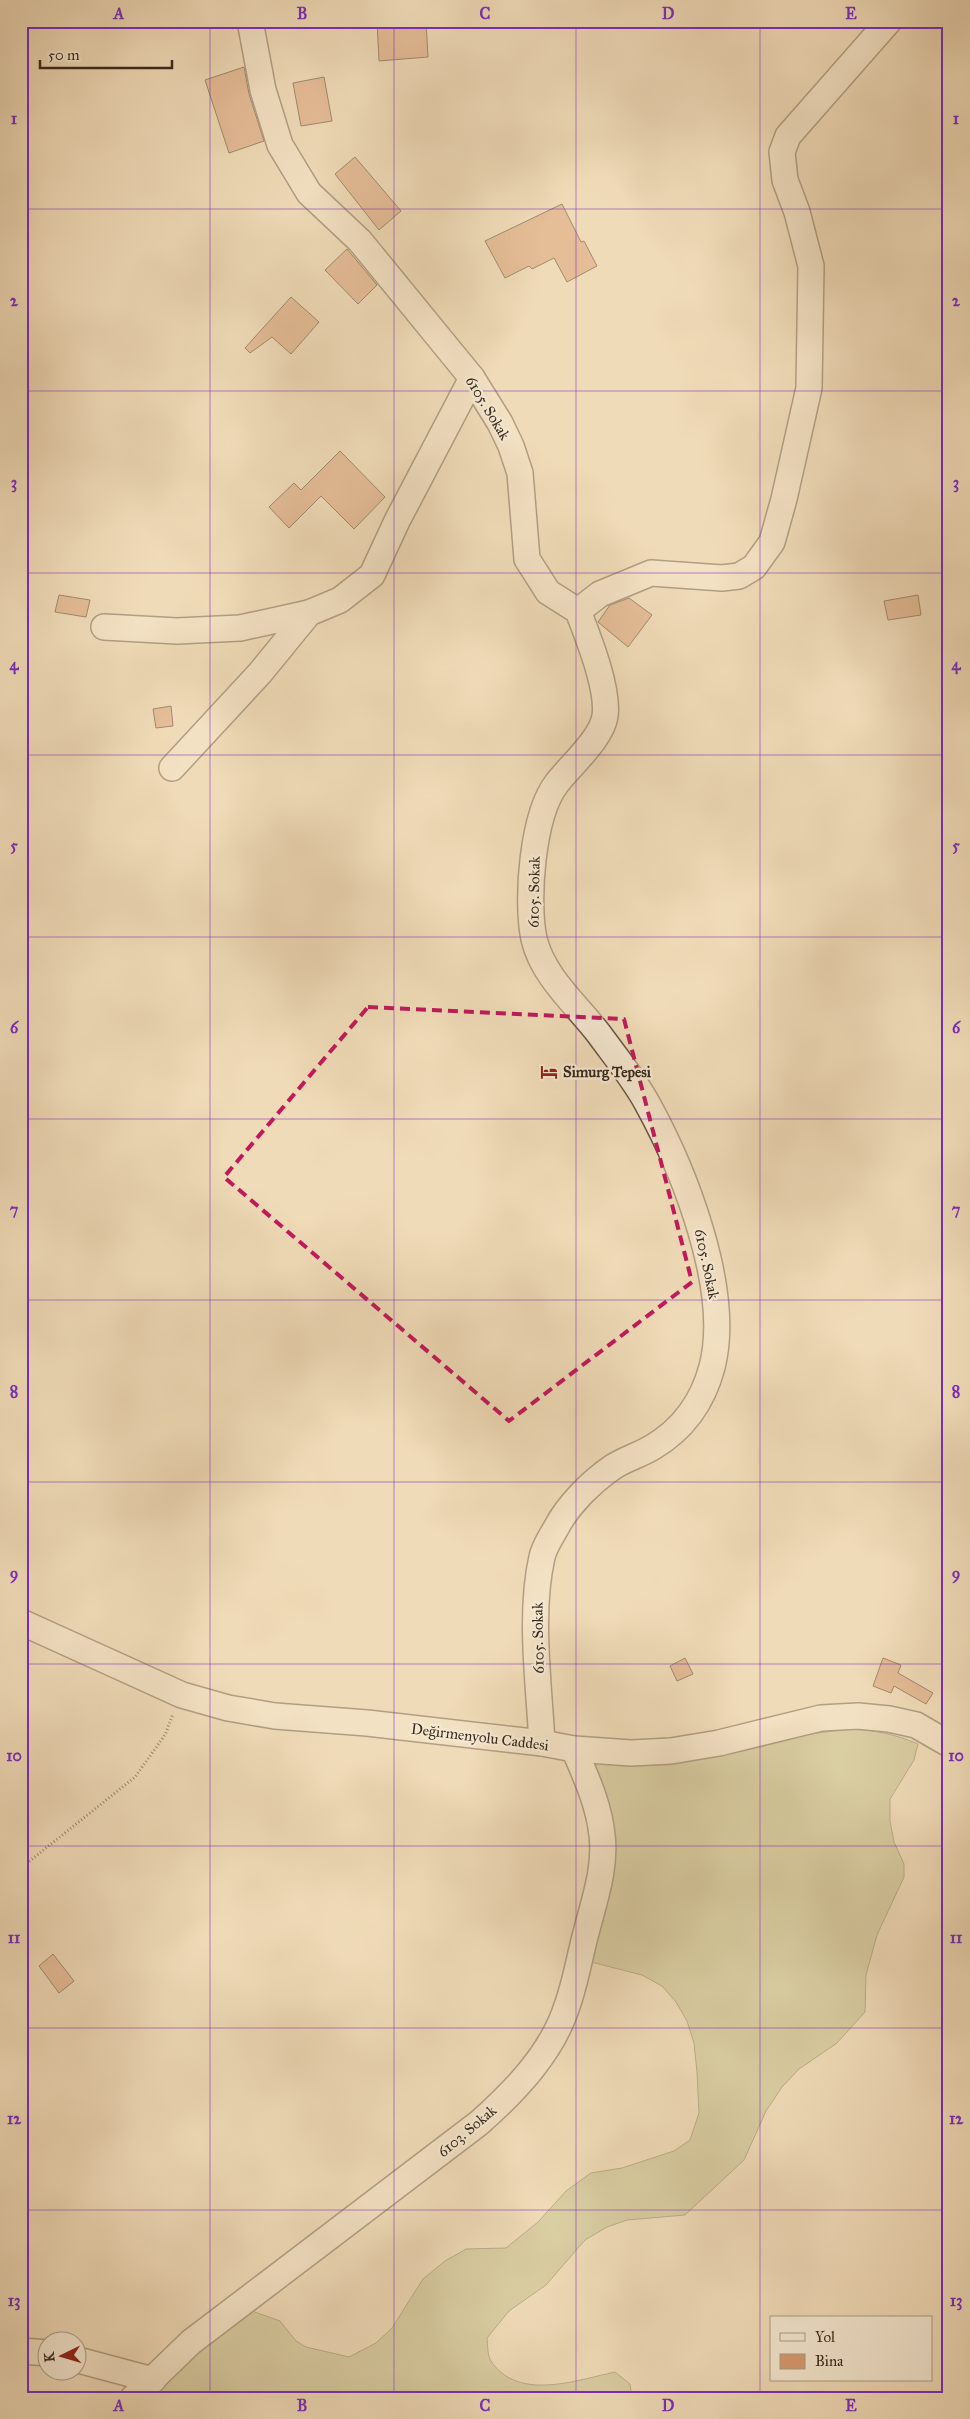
<svg xmlns="http://www.w3.org/2000/svg" width="970" height="2419" font-family="'IM FELL Great Primer',serif">
<style>
.grass{fill:#bebf8b;stroke:#7b7454}
.building{fill:#d79a70;stroke:#382a1c}
.lines{fill:none;stroke-linecap:round;stroke-linejoin:round}
.minor-casing{stroke:#665643;stroke-width:28}
.path{stroke:#382a1c;stroke-width:3;stroke-dasharray:1 2.5;stroke-linecap:butt}
.minor{stroke:#f5e8d1;stroke-width:25}
.marked{fill:none;stroke:#c2185b;stroke-width:4;stroke-dasharray:10 6;stroke-linejoin:round}
.grid{fill:none;stroke:#7b2cbf;stroke-width:1;stroke-opacity:0.55}
.labels{text-anchor:middle;stroke-width:4.5;stroke-linejoin:round;paint-order:stroke}
.street-label{font-size:15px;fill:#382a1c;stroke:#f5e8d1}
.poi-label{font-size:15px;font-weight:bold;fill:#382a1c;stroke:#f5e8d1;text-anchor:start}
.neatline{fill:none;stroke:#7b2cbf;stroke-width:2}
.grid-label{font-size:16px;text-anchor:middle;font-weight:bold;fill:#7b2cbf}
</style>
<rect width="100%" height="100%" fill="#f0dbb8"/>
<filter id="stains"><feTurbulence type="fractalNoise" baseFrequency=".004" numOctaves="4"/><feColorMatrix values="0 0 0 0 .2 0 0 0 0 .09 0 0 0 0 .02 0 0 0 .5 -.17"/></filter>
<radialGradient id="worn" r=".72"><stop offset=".6" stop-color="#630" stop-opacity="0"/><stop offset="1" stop-color="#630" stop-opacity=".3"/></radialGradient>
<path class="grass" d="M849 1729C874 1730 895 1734 918 1744L914 1760 890 1799V1821L894 1842 904 1864V1877L877 1935 866 1975 865 2012 837 2043 799 2069 782 2087 766 2111 744 2160 685 2215 627 2220 607 2227 585 2240 546 2285 509 2311 487 2338C488 2345 487 2355 491 2361 518 2402 577 2380 615 2372L630 2384 632 2398H149L170 2380 200 2350 249 2310 280 2321 296 2341 306 2347 349 2357 376 2343 392 2328 423 2279 445 2261 466 2249 506 2248 538 2222 566 2191 591 2173 622 2168 674 2151 690 2140 699 2113 697 2072 694 2043 687 2021 676 2002 662 1986 642 1975 587 1961 593 1762Z"/>
<g class="building">
<polygon points="377,21 426,21 428,57 379,61"/>
<polygon points="244,67 249,94 264,141 229,153 205,80"/>
<polygon points="324,77 332,121 301,126 293,83"/>
<polygon points="355,157 401,211 379,230 335,174"/>
<polygon points="562,204 581,242 584,241 597,266 567,282 554,258 532,269 529,266 505,278 485,241"/>
<polygon points="347,249 377,285 358,304 325,270"/>
<polygon points="291,297 319,322 291,354 272,337 250,353 245,348"/>
<polygon points="340,451 385,497 354,529 321,496 289,528 269,507 294,483 301,490"/>
<polygon points="59,595 90,600 86,617 55,612"/>
<polygon points="918,595 921,615 888,620 884,601"/>
<polygon points="629,598 652,615 628,647 598,622 610,605"/>
<polygon points="171,706 173,726 156,728 153,709"/>
<polygon points="685,1658 693,1674 677,1681 670,1666"/>
<polygon points="883,1658 901,1665 898,1673 933,1693 926,1704 894,1686 891,1693 873,1686"/>
<polygon points="53,1954 74,1981 59,1993 39,1966"/>
</g>
<g class="lines">
<g class="minor-casing">
<g id="minor">
<path d="M250 21 263 90 280 145 309 193 360 241 472 378 500 423 511 446 520 473 527 559 548 592 578 611C588 637 609 689 605 716 602 738 571 765 557 783 532 815 526 901 534 939 543 977 577 1005 599 1034 615 1056 634 1079 647 1103 684 1170 732 1290 712 1367 703 1401 683 1429 653 1447 640 1455 625 1459 613 1467 591 1482 568 1505 556 1528 551 1537 544 1547 542 1557 529 1614 539 1685 542 1743"/>
<polyline points="578,611 600,594 651,573 722,578 739,576 754,567 772,542 784,499 809,388 811,266 797,212 785,180 782,152 788,136 889,21"/>
<polyline points="104,627 177,631 240,628 309,613"/>
<polyline points="172,768 260,673 309,613 340,600 372,575 397,521 472,378"/>
<polyline points="21,1622 182,1695 228,1708 275,1716 367,1723 542,1743 574,1749 631,1753 671,1751 719,1743 821,1718 858,1716 889,1719 916,1725 949,1744"/>
<polyline points="21,2351 48,2353"/>
<polyline points="78,2360 153,2380"/>
<path d="M133 2398 191 2342 479 2123C515 2091 552 2053 567 2006 576 1981 580 1954 587 1929 595 1898 606 1867 602 1835 599 1805 586 1777 574 1749"/>
</g>
</g>
<polyline class="path" points="21,1868 135,1777 165,1735 173,1714"/>
<use href="#minor" class="minor"/>
</g>
<path d="M0 0H970V2419H0ZM368 1007 624 1019 692 1282 509 1421 224 1177Z" fill="#f0dbb8" fill-opacity=".55" fill-rule="evenodd"/>
<path class="marked" d="M368 1007 624 1019 692 1282 509 1421 224 1177Z"/>
<path class="grid" d="M210 21V2398M394 21V2398M576 21V2398M760 21V2398M21 209H949M21 391H949M21 573H949M21 755H949M21 937H949M21 1119H949M21 1300H949M21 1482H949M21 1664H949M21 1846H949M21 2028H949M21 2210H949"/>
<defs>
<g id="hotel-bare" transform="scale(1.35)"><path d="M-6-4.5h1.5V1H6V5H4.5V3h-9V5H-6ZM-4 0a1.8 1.8 0 1 1 3.6 0ZM.5 0V-2.5h3Q6-2.5 6 0Z" fill="#8f2418" stroke="#f5e8d1" stroke-width="2.5" paint-order="stroke"/></g>
</defs>
<g fill-rule="evenodd">
<use href="#hotel-bare" x="549" y="1072"/>
</g>
<g class="labels">
<g class="street-label">
<text transform="translate(488 408) rotate(59)" y="5">6105. Sokak</text>
<text transform="translate(534 892) rotate(-89)" y="5">6105. Sokak</text>
<text transform="translate(707 1264) rotate(78)" y="5">6105. Sokak</text>
<text transform="translate(538 1638) rotate(-91)" y="5">6105. Sokak</text>
<text transform="translate(480 1737) rotate(7)" y="5">Değirmenyolu Caddesi</text>
<text transform="translate(467 2131) rotate(-40)" y="5">6103. Sokak</text>
</g>
<g class="poi-label">
<text x="563" y="1077">Simurg Tepesi</text>
</g>
</g>
<rect width="970" height="2419" fill="none" stroke="#f0dbb8" stroke-width="55"/>
<rect x="770" y="2316" width="162" height="65" fill="#f5e8d1" stroke="#a99c89"/>
<rect x="780" y="2333" width="25" height="8" fill="#f5e8d1" stroke="#a99c89"/>
<text x="815" y="2342" font-size="15" fill="#382a1c">Yol</text>
<rect x="780" y="2354" width="25" height="15" fill="#d79a70" stroke="#a99c89"/>
<text x="815" y="2366" font-size="15" fill="#382a1c">Bina</text>
<g transform="translate(62 2356) rotate(265)"><circle r="24" fill="#f5e8d1" stroke="#a99c89"/>
<path d="M0-4L9 19L0 12L-9 19Z" fill="#8f2418"/>
<text y="-8" font-size="14" font-weight="bold" text-anchor="middle" fill="#382a1c">K</text>
</g>
<path d="M40 60v8h132v-8" fill="none" stroke="#382a1c" stroke-width="2.5"/>
<text x="48" y="60" font-size="15" fill="#382a1c" stroke="#f5e8d1" stroke-width="4" paint-order="stroke">50 m</text>
<rect x="28" y="28" width="914" height="2364" class="neatline"/>
<g class="grid-label">
<text x="119" y="19">A</text>
<text x="302" y="19">B</text>
<text x="485" y="19">C</text>
<text x="668" y="19">D</text>
<text x="851" y="19">E</text>
<text x="14" y="124">1</text>
<text x="956" y="124">1</text>
<text x="14" y="306">2</text>
<text x="956" y="306">2</text>
<text x="14" y="488">3</text>
<text x="956" y="488">3</text>
<text x="14" y="670">4</text>
<text x="956" y="670">4</text>
<text x="14" y="851">5</text>
<text x="956" y="851">5</text>
<text x="14" y="1033">6</text>
<text x="956" y="1033">6</text>
<text x="14" y="1215">7</text>
<text x="956" y="1215">7</text>
<text x="14" y="1397">8</text>
<text x="956" y="1397">8</text>
<text x="14" y="1579">9</text>
<text x="956" y="1579">9</text>
<text x="14" y="1761">10</text>
<text x="956" y="1761">10</text>
<text x="14" y="1943">11</text>
<text x="956" y="1943">11</text>
<text x="14" y="2124">12</text>
<text x="956" y="2124">12</text>
<text x="14" y="2306">13</text>
<text x="956" y="2306">13</text>
<text x="119" y="2411">A</text>
<text x="302" y="2411">B</text>
<text x="485" y="2411">C</text>
<text x="668" y="2411">D</text>
<text x="851" y="2411">E</text>
</g>
<rect width="100%" height="100%" filter="url(#stains)"/>
<rect width="100%" height="100%" fill="url(#worn)"/>
</svg>
